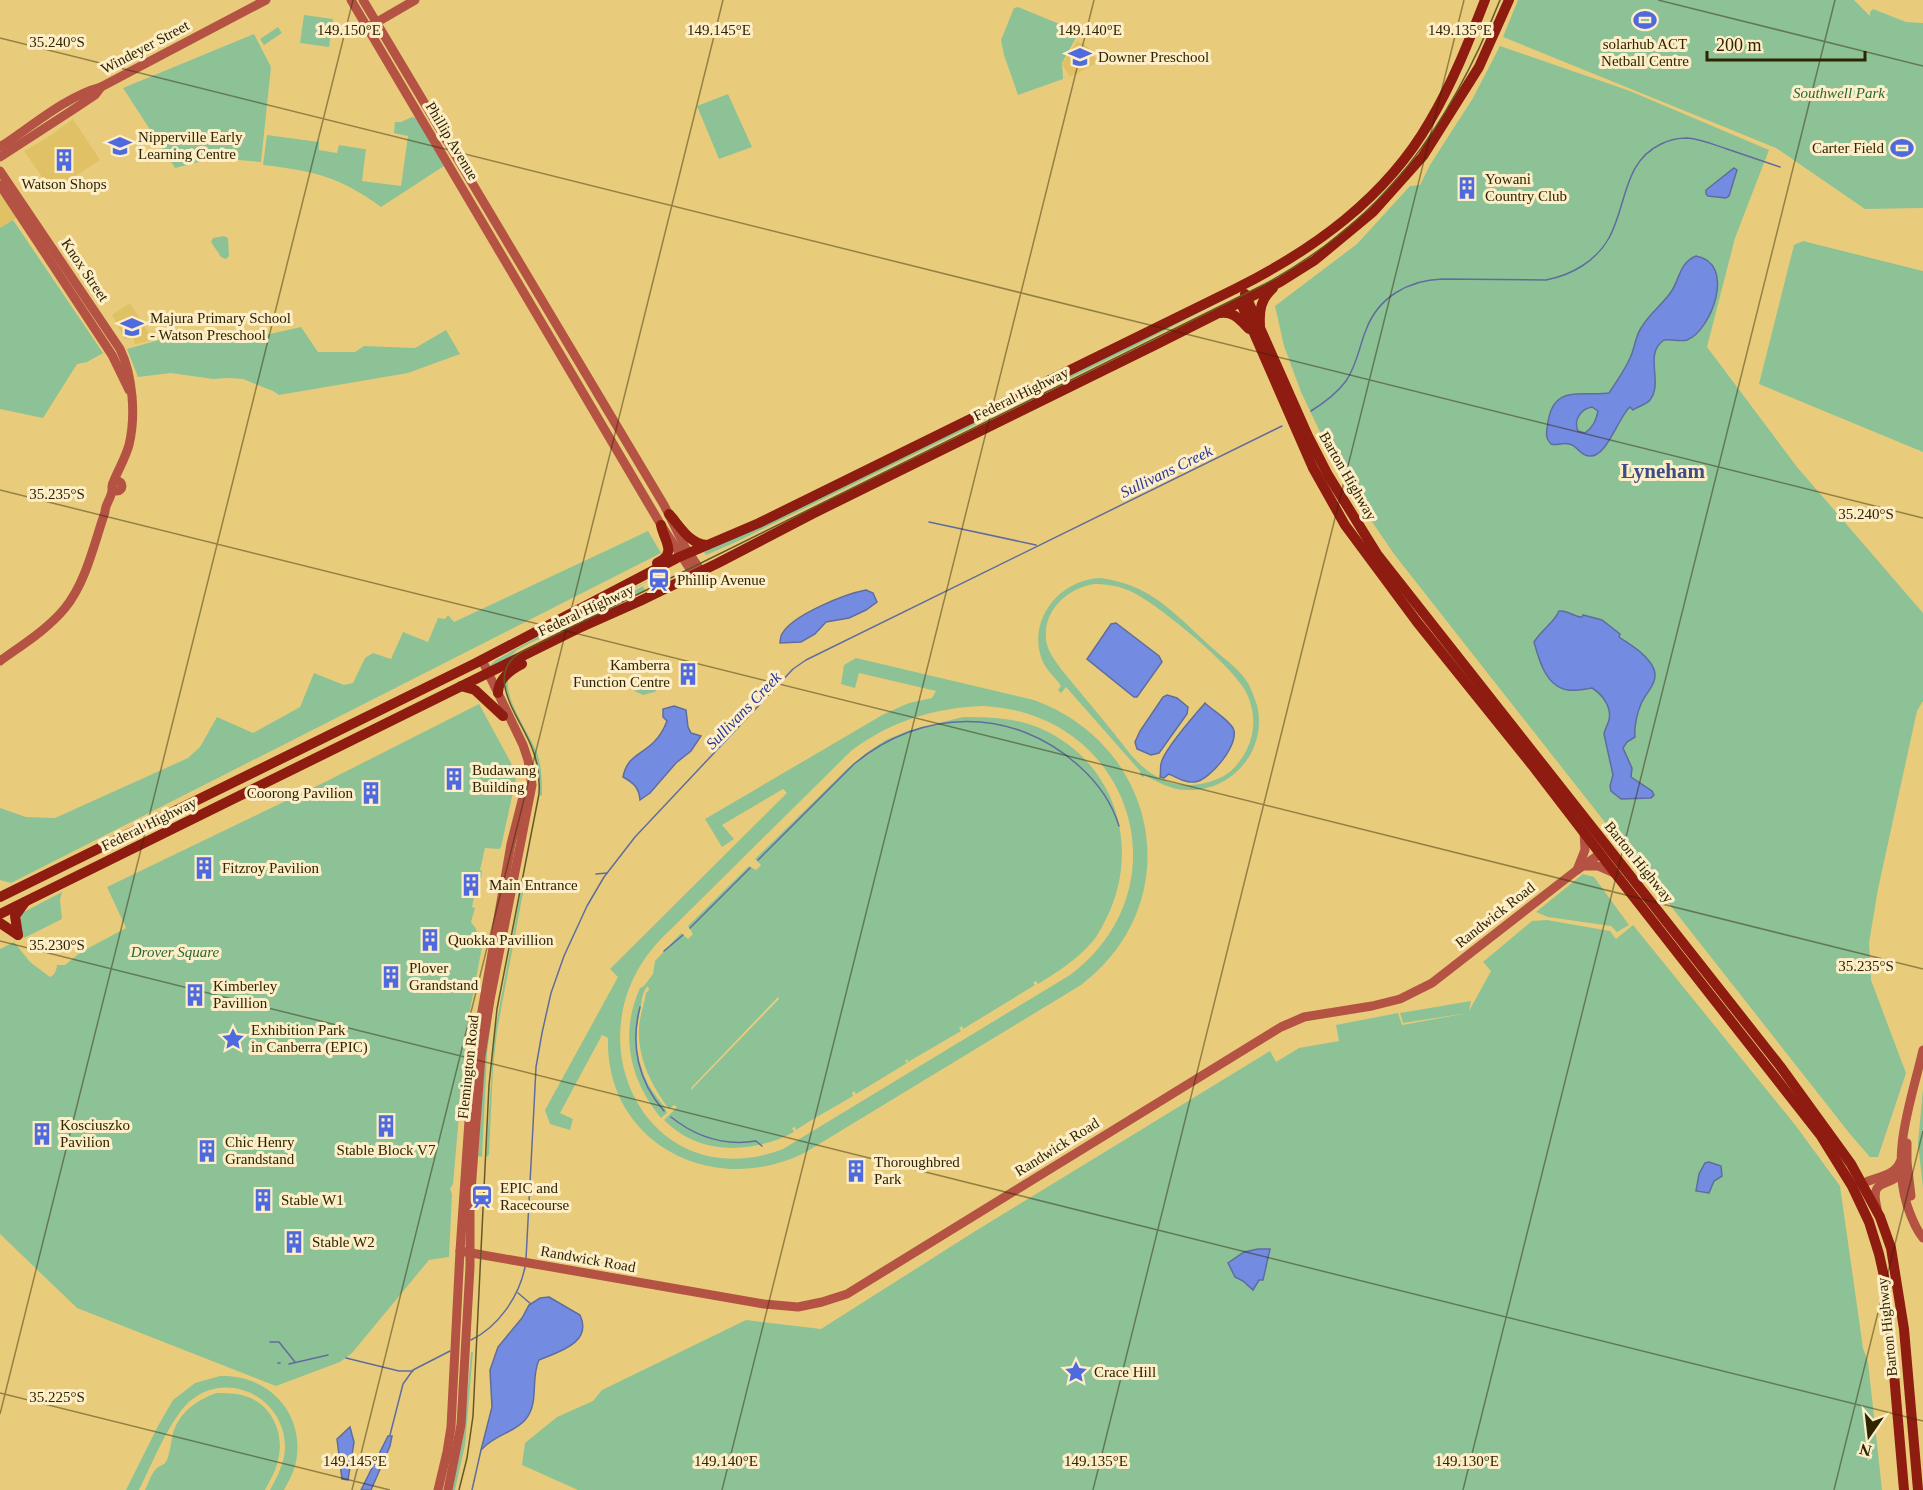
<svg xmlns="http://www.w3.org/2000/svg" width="1923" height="1490" font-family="'Times New Roman',serif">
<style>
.built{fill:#e0c166}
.green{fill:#8dc297;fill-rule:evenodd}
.water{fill:#738ce1;stroke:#5f6d9e;stroke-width:1.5;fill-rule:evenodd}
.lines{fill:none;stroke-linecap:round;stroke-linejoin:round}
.stream{stroke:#5f6d9e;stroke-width:1.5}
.secondary{stroke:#b45344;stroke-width:9}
.highway{stroke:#8f1c10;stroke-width:10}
.tram{stroke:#675726;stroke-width:1.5}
.ticks{fill:none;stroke:#2f2401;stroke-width:1.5;stroke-opacity:0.45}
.labels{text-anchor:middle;stroke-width:6;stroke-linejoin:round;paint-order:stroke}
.poi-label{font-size:15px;fill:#2f2401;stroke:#fdeec7;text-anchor:start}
.street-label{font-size:15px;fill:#2f2401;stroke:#fdeec7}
.park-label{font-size:15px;font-style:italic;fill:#28663a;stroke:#fdeec7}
.water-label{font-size:16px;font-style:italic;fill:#273699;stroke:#fdeec7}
.district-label{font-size:21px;font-weight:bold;fill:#3b4c87;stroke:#fdeec7}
.ticks-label{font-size:15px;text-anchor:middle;fill:#2f2401;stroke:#fdeec7;stroke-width:6;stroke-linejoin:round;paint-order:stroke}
</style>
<rect width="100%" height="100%" fill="#e9cc7b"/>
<g class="built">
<polygon points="1077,41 1090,48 1088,51 1097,59 1094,62 1095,64 1070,77 1062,64"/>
<polygon points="73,119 100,160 52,191 24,151 47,138"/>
<polygon points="0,194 18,217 0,228"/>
<polygon points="130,303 153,340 135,344 133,338 125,339 112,315"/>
</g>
<g class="green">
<polygon points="1518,0 1854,0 1870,16 1870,12 1873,9 1906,22 1923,23 1923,208 1865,209 1776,148 1503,37"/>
<polygon points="1018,7 1079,32 1062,63 1063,79 1018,95 1004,55 1001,40 1014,8"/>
<polygon points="304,15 333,19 329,47 300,43"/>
<polygon points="278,27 282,33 264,45 260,39"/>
<polygon points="254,34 271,67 261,162 215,158 175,168 123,88"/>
<polygon points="1500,46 1630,91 1769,150 1735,238 1707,347 1797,467 1923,613 1923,701 1917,711 1878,889 1869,943 1871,980 1906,1073 1878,1157 1870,1157 1850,1134 1394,554 1341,476 1301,392 1284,346 1275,306 1357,244 1410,186 1420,185 1430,165 1473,98"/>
<polygon points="728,94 752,147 719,159 697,106"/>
<path d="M412 117 416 118 444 166 381 207C339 176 313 171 263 165L267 135 319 142V150L337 153 339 145 364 149H366L362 181 401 186 408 136 394 133 395 122H401Z"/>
<polygon points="13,220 103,353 87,362 77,364 43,418 0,409 0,228"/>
<polygon points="224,236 228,238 229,256 226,259 221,257 211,242 213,238"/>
<polygon points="1803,241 1923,271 1923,452 1759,384 1794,245"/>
<polygon points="1225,299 1131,348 736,542 706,555 704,552"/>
<polygon points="301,327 318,352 355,352 364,346 415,348 446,330 460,354 408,373 279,395 273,391 243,379 228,378 213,379 171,373 138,377 127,349 184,333 247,339"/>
<polygon points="648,531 661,553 11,883 0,880 0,808 26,817 55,818 188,758 200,747 217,717 253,733 300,707 314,673 344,685 353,683 365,658 373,653 391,659 403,632 428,642 438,618 445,619 448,615 454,622"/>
<polygon points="673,568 572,622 517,650 504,663 490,670 489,666 496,660 584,611 595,608"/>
<path d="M1100 578C1114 580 1126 583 1139 589 1166 602 1188 626 1210 646 1222 657 1237 667 1246 680 1251 687 1254 697 1257 705 1268 750 1232 792 1187 790 1171 790 1158 782 1144 775V777L1141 776 1140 771 1066 687 1061 693 1058 690 1061 686C1055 677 1046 670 1042 660 1027 620 1059 580 1100 578ZM1094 584C1107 584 1118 586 1130 591 1157 603 1233 666 1246 692 1255 710 1256 731 1247 749 1240 763 1230 775 1215 780 1194 788 1173 787 1154 775 1137 765 1125 747 1113 732 1096 711 1078 690 1061 669 1055 660 1047 651 1046 639 1043 610 1068 588 1094 584Z"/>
<polygon points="643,586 645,590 583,621 582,619"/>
<path d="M856 658 1034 700C1160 746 1189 903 1081 985L806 1152C716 1199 605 1145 608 1038L602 1035 560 1113 573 1119 570 1130 550 1124 545 1110 618 977 610 969 787 793 783 789 722 825 734 839 722 847 705 819 884 714 909 703 932 698 936 691 859 673 855 688 841 684 844 665ZM983 706C1130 713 1188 886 1070 975L783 1149C649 1200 566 1038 661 939L851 751C891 721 933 708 983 706Z"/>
<path d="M508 679C505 701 529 732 537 753 542 767 542 781 542 796L540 795C540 745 518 729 505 686Z"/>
<polygon points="652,683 655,683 658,687 655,692 643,695 634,691"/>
<path d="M479 704 517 774 501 847 499 849 485 848 480 870 482 871 481 878H478L472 907 475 908 471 922 476 929 482 947 467 1026 455 1161 453 1184 450 1189 452 1194 449 1257 429 1260 352 1353 340 1362 276 1386 77 1308 0 1234V949L14 942 30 962 50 977C54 976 57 969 57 965H65L81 952 126 928 107 887 327 781Z"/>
<path d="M963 717C991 717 1019 718 1044 730 1120 766 1142 855 1103 925 1101 928 1097 937 1092 942 1077 960 1057 972 1038 984L1036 981 1033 983 1035 985 963 1029 962 1026 959 1028 961 1031 908 1062 907 1059 905 1061 907 1063 856 1094 854 1091 852 1093 853 1096 810 1121 796 1130 795 1127 792 1128 794 1132C753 1154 699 1156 664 1120L677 1107 674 1105 669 1109C652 1086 638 1060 639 1030 639 1018 644 1005 646 993L649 990 648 986C641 993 642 1003 640 1012 633 1038 637 1066 651 1089 656 1097 664 1104 667 1113L661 1118C630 1080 619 1035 640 988L644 986 653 974 655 961 681 933 688 939 693 934 688 926 749 866 756 870 761 865 755 859 848 768 869 751 886 740 910 730ZM778 997 779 999 691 1090V1088Z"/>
<polygon points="1583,874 1594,877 1629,925 1617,932 1611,926 1548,917 1536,912"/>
<polygon points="523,880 525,882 497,1031 493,1068 489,1155 486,1157 494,1036"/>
<path d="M62 892 60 900 62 919 24 938C19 931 18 920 22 913Z"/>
<polygon points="1547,920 1610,931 1616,939 1633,925 1796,1126 1840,1186 1863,1348 1868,1362 1882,1490 578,1490 522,1465 525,1443 557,1417 593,1401 602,1390 746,1320 821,1329 977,1230 1270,1051 1276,1062 1299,1048 1339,1041 1336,1025 1398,1013 1402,1025 1468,1013 1403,1023 1400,1013 1471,1001 1469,1011 1491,971 1483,962 1532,921"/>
<polygon points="503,957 493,1007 487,1054 482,1157 478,1156 486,1042"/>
<polygon points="1923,1088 1923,1188 1918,1143"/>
<polygon points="471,1352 473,1352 465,1445 455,1490 452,1490 464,1433"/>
<path d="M220 1376C265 1374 302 1409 297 1455 296 1468 290 1479 284 1490H270C277 1477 285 1462 285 1447 285 1398 227 1368 189 1402 170 1419 151 1466 139 1490H126L158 1426 173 1400 195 1383Z"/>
<path d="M217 1393C226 1393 236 1393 245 1396 272 1404 285 1434 278 1460 276 1471 270 1480 265 1490H145C148 1484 151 1474 156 1469 159 1465 164 1466 167 1460 170 1452 171 1442 173 1433 180 1412 196 1400 217 1393Z"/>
</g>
<g class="water">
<polygon points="1734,168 1737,170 1729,196 1726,198 1708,196 1706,194 1706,190"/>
<path d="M1696 256C1737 263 1711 331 1687 340 1681 342 1671 339 1664 340 1643 354 1664 382 1650 400 1646 405 1638 406 1633 410L1630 407C1618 417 1607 458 1589 456 1580 456 1577 445 1569 444 1563 442 1557 446 1551 444 1544 437 1547 431 1548 422 1554 383 1583 397 1609 393 1616 382 1625 370 1630 358 1635 348 1635 337 1641 328 1649 314 1662 305 1671 292 1680 279 1679 263 1696 256ZM1592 407 1598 411C1596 421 1593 427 1585 433L1578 431C1573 420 1581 409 1592 407Z"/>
<path d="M866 590 873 593 877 602 866 610 849 618 826 622 815 634 801 642 780 643C780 642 781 634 782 634 792 615 845 594 866 590Z"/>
<path d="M1559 611C1569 610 1573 617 1582 617L1583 615 1602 620 1620 634 1619 637C1629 644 1642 651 1649 661 1664 679 1647 690 1641 704 1637 713 1634 727 1635 737L1627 742 1623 748 1632 768 1631 777 1652 791 1654 795 1651 798 1621 799 1611 791 1610 786 1613 775 1604 734C1605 728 1608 725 1609 720 1612 707 1602 694 1592 688 1585 689 1576 691 1568 690 1546 687 1539 660 1534 642 1541 630 1554 623 1559 611Z"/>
<polygon points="1116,623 1159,656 1162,662 1137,697 1134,697 1087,659 1111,624"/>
<polygon points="1167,695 1177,698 1188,707 1187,714 1159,753 1151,755 1137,749 1135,742 1140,731 1163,697"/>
<path d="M1205 703C1213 711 1227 718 1233 728 1241 743 1210 780 1195 782 1186 783 1177 778 1169 774L1164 778 1160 777C1161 772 1160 768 1161 764 1163 750 1195 715 1205 703Z"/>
<path d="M674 706 686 710 688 727 691 733 701 736 691 751 676 763 650 793 640 800C639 788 634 783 623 777 627 756 641 755 654 742 660 736 664 729 667 721L663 717V709Z"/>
<polygon points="1709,1162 1721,1166 1722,1176 1714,1181 1709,1193 1696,1191 1699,1174 1705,1163"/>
<polygon points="1258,1249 1270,1249 1263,1280 1259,1280 1253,1290 1243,1281 1235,1277 1228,1263 1244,1252"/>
<path d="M549 1297 580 1315C593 1343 558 1352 539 1360 530 1379 540 1403 525 1420 514 1433 495 1434 481 1450L492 1407 490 1370 498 1347 522 1318 529 1305 540 1298Z"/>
<polygon points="350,1427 354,1442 348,1480 342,1479 337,1439"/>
<polygon points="388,1436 392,1436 390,1446 371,1490 361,1490"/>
</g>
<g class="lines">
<g class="stream">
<path d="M1311 411C1324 403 1337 393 1346 381 1357 365 1359 347 1366 330 1378 297 1409 280 1442 279L1546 280C1572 275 1596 261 1609 238 1627 205 1623 162 1661 144 1669 140 1678 138 1687 138 1701 139 1715 145 1727 149 1745 155 1762 161 1780 167"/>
<polyline points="929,522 1036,545"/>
<path d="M758 860 854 764C921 708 1013 706 1079 766 1097 782 1112 803 1119 826"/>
<polyline points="596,874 607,873"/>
<polyline points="690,928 750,868"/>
<polyline points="664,951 683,935"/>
<path d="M640 1007C630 1045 638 1081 664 1111"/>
<path d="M671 1117C696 1137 725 1146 756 1141L762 1146"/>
<polyline points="526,1259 534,1107 536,1067 542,1033 551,993 564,956 587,906 604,877 635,837 793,669 806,660 1282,426"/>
<polyline points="518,1293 531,1304"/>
<path d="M471 1340C498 1327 519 1297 525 1267"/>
<polyline points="270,1342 279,1342 295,1362"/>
<polyline points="346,1358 399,1371 413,1371"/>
<polyline points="278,1363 280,1363"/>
<polyline points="289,1364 328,1355"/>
<polyline points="390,1435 403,1384 413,1370 450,1351"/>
<polyline points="472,1490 481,1450"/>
</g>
<g class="secondary">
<polyline points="351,0 661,525 694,575"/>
<polyline points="363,0 664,505 685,547 701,571"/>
<polyline points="372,25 415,0"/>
<path d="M0 147C31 127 66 96 101 87L266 0"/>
<polyline points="0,157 71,111 95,95 101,87"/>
<path d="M0 171 120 349C133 376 136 416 129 445 125 459 118 470 113 483"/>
<polyline points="0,185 112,355 129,390"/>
<circle cx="117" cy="486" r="5"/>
<path d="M0 661C22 645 48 629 65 608 86 582 94 544 105 512 105 503 113 497 112 488"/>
<polyline points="1585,866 1598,866 1614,873"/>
<polyline points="1577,870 1585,850 1584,832"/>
<path d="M1923 1050C1911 1102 1891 1152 1907 1205 1911 1217 1915 1228 1923 1238"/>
<polyline points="1907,1143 1907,1162 1911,1196"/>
<path d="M1862 1184C1875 1177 1895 1176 1900 1162"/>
<path d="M1877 1208C1869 1176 1889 1189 1903 1172"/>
<polyline points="460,1251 764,1304 798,1307 822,1302 847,1294 1281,1027 1304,1017 1372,1006 1400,999 1432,983 1577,870 1600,854"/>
<polyline points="438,1490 447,1452 451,1427 460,1251 473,1063 511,844 525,789"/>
<polyline points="448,1490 461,1425 470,1267 470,1205 481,1056 490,1000 532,785 528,760 523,745 482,660"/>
</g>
<g class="highway">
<polyline points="1245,294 1308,436 1328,475 1377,554 1780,1066 1851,1164 1880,1217 1891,1248 1904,1329 1918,1490"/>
<polyline points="1243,308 1313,468 1345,525 1417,622 1532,765 1618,877 1821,1136 1852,1186 1869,1222 1879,1254 1884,1276 1892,1351 1904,1490"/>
<path d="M1220 313C1234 311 1240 320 1249 329"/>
<path d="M1260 325C1259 310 1261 299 1273 288"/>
<path d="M669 514C680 526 689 544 707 545"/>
<path d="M657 563C678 553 664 541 661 525"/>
<polyline points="461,686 475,690 503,716"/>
<path d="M498 693C498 680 510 670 522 664"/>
<path d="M0 897 476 663 677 558 759 523 1235 289C1313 250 1386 198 1430 121 1453 82 1469 41 1485 0"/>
<polyline points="0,914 577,629 640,601 718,563 812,514 1155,345 1280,282 1315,260 1373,212 1423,156 1479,67 1509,0"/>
<polyline points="0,923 18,935"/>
<polyline points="18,935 15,916 25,902"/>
</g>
<path class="tram" d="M459 1490 467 1458 473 1416 489 1085 497 1009 539 794C540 778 538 763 532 748 521 718 481 674 523 651L1265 284C1386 218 1450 125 1500 0"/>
</g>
<path class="ticks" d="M1658 0 1923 66M0 38 1923 518M0 490 1923 969M0 941 1923 1421M0 1393 390 1490M0 1414 353 0M352 1490 723 0M722 1490 1094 0M1093 1490 1464 0M1463 1490 1835 0M1834 1490 1923 1131"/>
<defs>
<g id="stadium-bare" transform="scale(1.8)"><path d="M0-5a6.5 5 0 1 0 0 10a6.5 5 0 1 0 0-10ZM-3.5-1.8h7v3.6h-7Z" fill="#4f69de" stroke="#fdeec7" stroke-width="2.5" paint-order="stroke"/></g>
<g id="school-bare" transform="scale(1.8)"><path d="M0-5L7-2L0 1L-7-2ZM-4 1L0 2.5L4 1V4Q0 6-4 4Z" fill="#4f69de" stroke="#fdeec7" stroke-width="2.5" paint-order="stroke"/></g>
<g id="building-bare" transform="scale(1.8)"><path d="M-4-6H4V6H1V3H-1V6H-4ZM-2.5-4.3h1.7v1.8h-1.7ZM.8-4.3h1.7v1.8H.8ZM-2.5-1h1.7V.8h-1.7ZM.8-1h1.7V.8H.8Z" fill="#4f69de" stroke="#fdeec7" stroke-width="2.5" paint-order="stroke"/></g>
<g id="station-bare" transform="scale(1.8)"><path d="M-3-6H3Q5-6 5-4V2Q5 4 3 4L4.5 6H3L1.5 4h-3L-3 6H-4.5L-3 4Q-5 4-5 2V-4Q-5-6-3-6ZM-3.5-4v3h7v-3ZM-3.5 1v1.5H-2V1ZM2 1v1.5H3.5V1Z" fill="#4f69de" stroke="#fdeec7" stroke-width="2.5" paint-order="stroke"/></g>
<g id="sight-bare" transform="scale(1.8)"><path d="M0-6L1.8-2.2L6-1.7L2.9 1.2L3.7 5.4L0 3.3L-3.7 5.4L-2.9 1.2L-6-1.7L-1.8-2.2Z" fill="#4f69de" stroke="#fdeec7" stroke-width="2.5" paint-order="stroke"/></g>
</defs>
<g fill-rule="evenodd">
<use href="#stadium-bare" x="1645" y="20"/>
<use href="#school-bare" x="1080" y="57"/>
<use href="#school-bare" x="120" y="146"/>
<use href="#stadium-bare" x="1902" y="148"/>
<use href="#building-bare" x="64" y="160"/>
<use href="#building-bare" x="1467" y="188"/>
<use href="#school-bare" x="132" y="327"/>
<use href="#station-bare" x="659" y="580"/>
<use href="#building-bare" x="688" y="674"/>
<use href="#building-bare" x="454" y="779"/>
<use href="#building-bare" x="371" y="793"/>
<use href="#building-bare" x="204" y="868"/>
<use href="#building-bare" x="471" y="885"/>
<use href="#building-bare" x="430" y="940"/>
<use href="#building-bare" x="391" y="977"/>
<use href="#building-bare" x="195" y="995"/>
<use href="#sight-bare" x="233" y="1039"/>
<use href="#building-bare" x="386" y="1126"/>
<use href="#building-bare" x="42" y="1134"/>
<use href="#building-bare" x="207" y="1151"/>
<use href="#building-bare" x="856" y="1171"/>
<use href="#station-bare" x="482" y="1197"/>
<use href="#building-bare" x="263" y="1200"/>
<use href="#building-bare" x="294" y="1242"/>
<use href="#sight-bare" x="1076" y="1372"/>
</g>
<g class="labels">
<g class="poi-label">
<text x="1645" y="49" text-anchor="middle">solarhub ACT<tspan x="1645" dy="17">Netball Centre</tspan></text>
<text x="1098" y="62">Downer Preschool</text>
<text x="138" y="142">Nipperville Early<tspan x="138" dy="17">Learning Centre</tspan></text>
<text x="1884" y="153" text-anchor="end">Carter Field</text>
<text x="1485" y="184">Yowani<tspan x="1485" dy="17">Country Club</tspan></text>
<text x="64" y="189" text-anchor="middle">Watson Shops</text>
<text x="150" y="323">Majura Primary School<tspan x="150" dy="17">- Watson Preschool</tspan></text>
<text x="677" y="585">Phillip Avenue</text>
<text x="670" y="670" text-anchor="end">Kamberra<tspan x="670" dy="17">Function Centre</tspan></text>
<text x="472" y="775">Budawang<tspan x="472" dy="17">Building</tspan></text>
<text x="353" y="798" text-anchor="end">Coorong Pavilion</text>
<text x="222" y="873">Fitzroy Pavilion</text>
<text x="489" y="890">Main Entrance</text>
<text x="448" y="945">Quokka Pavillion</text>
<text x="409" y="973">Plover<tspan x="409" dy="17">Grandstand</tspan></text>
<text x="213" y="991">Kimberley<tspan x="213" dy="17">Pavillion</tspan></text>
<text x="251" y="1035">Exhibition Park<tspan x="251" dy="17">in Canberra (EPIC)</tspan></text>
<text x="60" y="1130">Kosciuszko<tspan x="60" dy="17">Pavilion</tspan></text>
<text x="225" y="1147">Chic Henry<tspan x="225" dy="17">Grandstand</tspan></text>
<text x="386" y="1155" text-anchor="middle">Stable Block V7</text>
<text x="874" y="1167">Thoroughbred<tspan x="874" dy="17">Park</tspan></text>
<text x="500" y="1193">EPIC and<tspan x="500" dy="17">Racecourse</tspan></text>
<text x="281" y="1205">Stable W1</text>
<text x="312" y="1247">Stable W2</text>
<text x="1094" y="1377">Crace Hill</text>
</g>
<g class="street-label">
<text transform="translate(145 47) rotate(-28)" y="5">Windeyer Street</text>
<text transform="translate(452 141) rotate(59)" y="5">Phillip Avenue</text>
<text transform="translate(85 270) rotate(56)" y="5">Knox Street</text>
<text transform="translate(1021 394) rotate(-26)" y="5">Federal Highway</text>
<text transform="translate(1348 476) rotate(60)" y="5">Barton Highway</text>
<text transform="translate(586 610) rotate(-25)" y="5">Federal Highway</text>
<text transform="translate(149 824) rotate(-26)" y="5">Federal Highway</text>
<text transform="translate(1639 862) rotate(51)" y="5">Barton Highway</text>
<text transform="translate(1495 915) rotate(-38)" y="5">Randwick Road</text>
<text transform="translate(468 1067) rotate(-84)" y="5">Flemington Road</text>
<text transform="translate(1057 1147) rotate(-32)" y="5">Randwick Road</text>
<text transform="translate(588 1259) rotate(10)" y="5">Randwick Road</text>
<text transform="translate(1887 1327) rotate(-96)" y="5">Barton Highway</text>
</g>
<g class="park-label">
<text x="1839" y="98">Southwell Park</text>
<text x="175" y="957">Drover Square</text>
</g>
<g class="water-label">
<text transform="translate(1166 471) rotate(-26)" y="6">Sullivans Creek</text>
<text transform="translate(743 710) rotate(-46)" y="6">Sullivans Creek</text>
</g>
<g class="district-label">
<text x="1663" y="478">Lyneham</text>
</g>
</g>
<g class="ticks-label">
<text x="349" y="35">149.150°E</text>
<text x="719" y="35">149.145°E</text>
<text x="1090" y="35">149.140°E</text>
<text x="1460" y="35">149.135°E</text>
<text x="57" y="47">35.240°S</text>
<text x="57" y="499">35.235°S</text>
<text x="1866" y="519">35.240°S</text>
<text x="57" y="950">35.230°S</text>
<text x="1866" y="971">35.235°S</text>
<text x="57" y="1402">35.225°S</text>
<text x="355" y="1466">149.145°E</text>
<text x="726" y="1466">149.140°E</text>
<text x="1096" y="1466">149.135°E</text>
<text x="1467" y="1466">149.130°E</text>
</g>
<g transform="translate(1869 1436) rotate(194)" stroke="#fdeec7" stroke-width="4.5" paint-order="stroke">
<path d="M0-4.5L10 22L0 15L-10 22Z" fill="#2f2401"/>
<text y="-9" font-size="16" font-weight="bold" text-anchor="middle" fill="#2f2401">N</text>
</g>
<path d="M1707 51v9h158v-9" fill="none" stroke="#2f2401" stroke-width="3"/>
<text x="1716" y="51" font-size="18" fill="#2f2401" stroke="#fdeec7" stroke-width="4.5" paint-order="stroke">200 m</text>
</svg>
